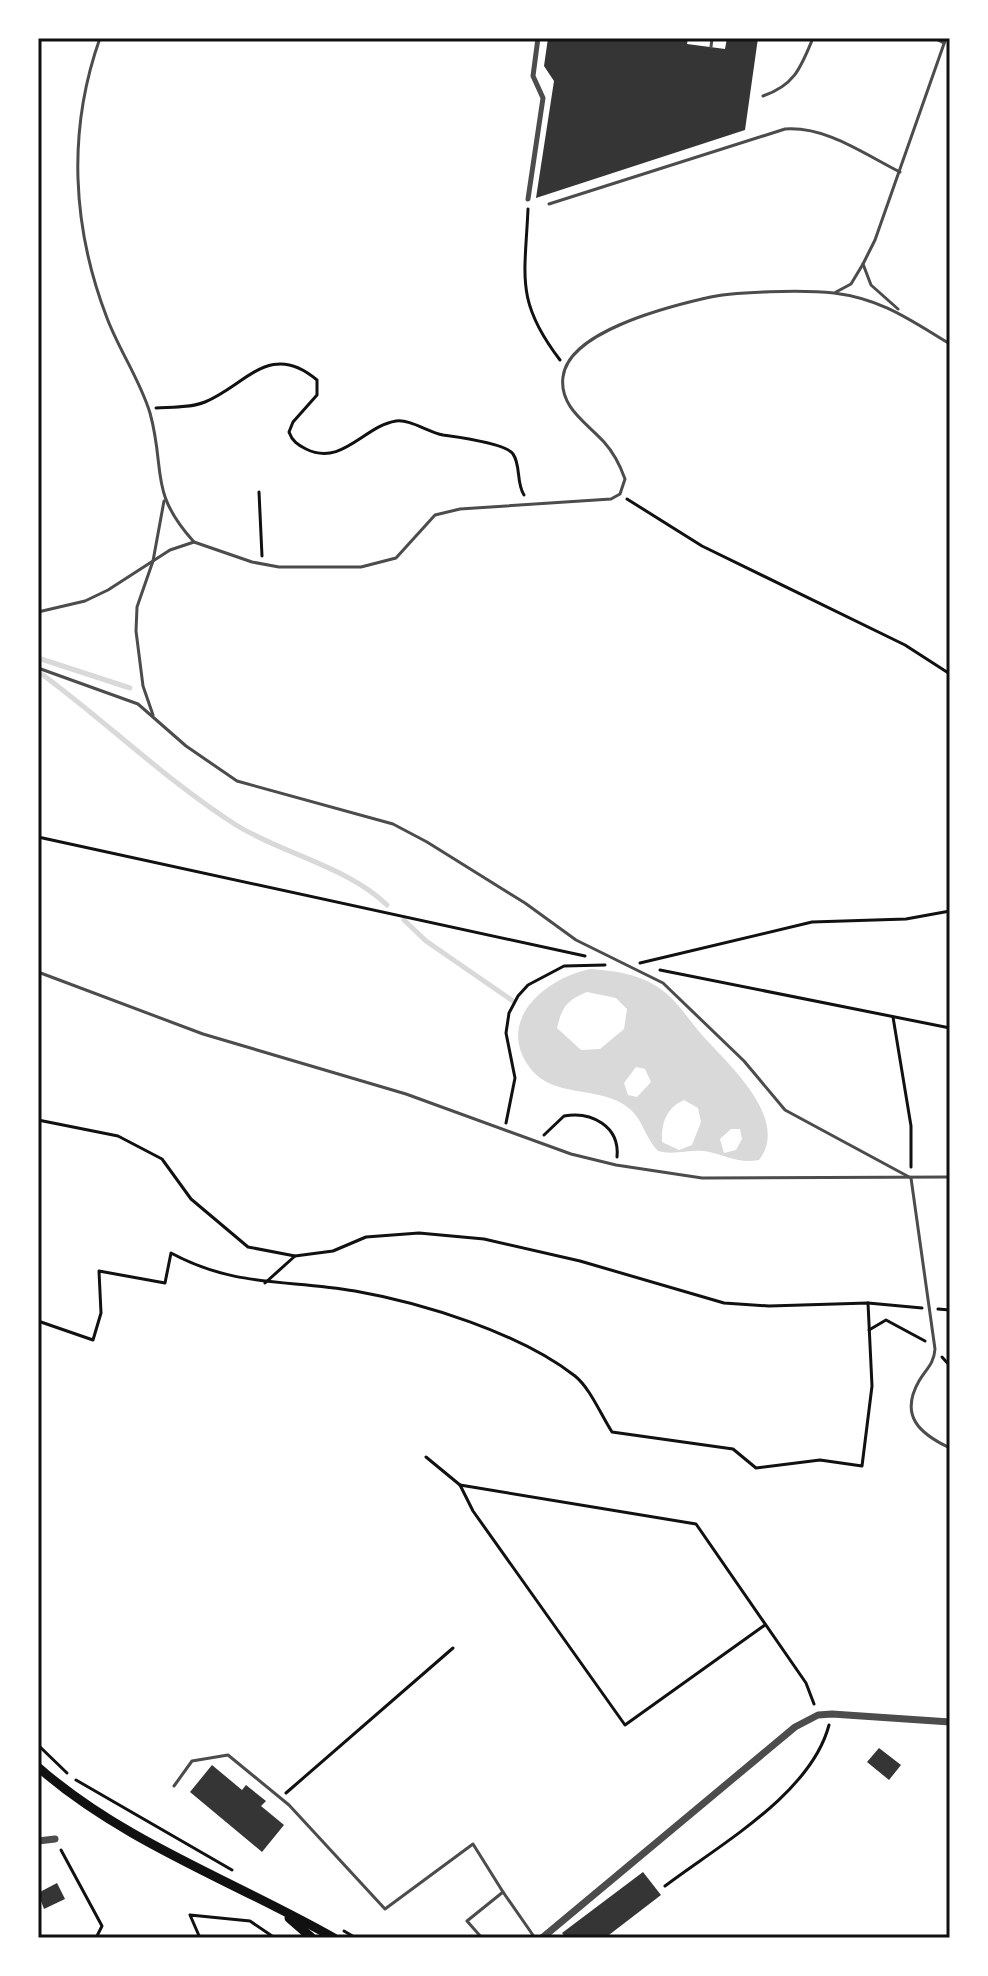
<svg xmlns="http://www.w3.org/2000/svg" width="988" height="1976" font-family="'Open Sans',sans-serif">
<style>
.water{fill:#d9d9d9;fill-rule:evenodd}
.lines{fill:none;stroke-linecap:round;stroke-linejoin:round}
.stream{stroke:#d9d9d9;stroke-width:5}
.building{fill:#353535}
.path{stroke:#111;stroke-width:3}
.service{stroke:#4c4c4c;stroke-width:3}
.pedestrian{stroke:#4c4c4c;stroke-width:5}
.minor{stroke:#4c4c4c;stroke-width:7}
.secondary{stroke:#111;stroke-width:9}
.neatline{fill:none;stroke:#111;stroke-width:3}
</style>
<rect width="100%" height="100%" fill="#fff"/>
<path class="water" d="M591 969C614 971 636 973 656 986 676 998 687 1018 702 1035 727 1063 791 1119 759 1160 740 1164 727 1156 709 1152 691 1148 676 1156 658 1151 646 1139 643 1121 631 1110 603 1084 554 1100 530 1068 494 1020 547 977 591 969ZM587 992 616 998 627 1009 624 1029 600 1049 581 1050 557 1028C562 1007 567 1000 587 992ZM636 1067 645 1069 651 1082 637 1097 628 1095 624 1083ZM684 1100 698 1108 701 1122 692 1145 679 1150 662 1142C661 1124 666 1108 684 1100ZM731 1129H740L742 1139 736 1150 724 1153 720 1139Z"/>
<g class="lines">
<g class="stream">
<polyline points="38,658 130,688"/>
<path d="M43 675C109 724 167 781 236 825 283 854 346 866 387 905"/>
<polyline points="404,920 426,941 513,1001"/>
</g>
</g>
<g class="building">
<polygon points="548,38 688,38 687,44 725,49 727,38 758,38 745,130 536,198 554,81 544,66"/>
<polygon points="879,1748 901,1765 889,1780 867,1762"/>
<polygon points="212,1765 242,1790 246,1785 266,1801 261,1806 284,1825 262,1852 190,1792"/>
<polygon points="643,1872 661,1895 605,1938 566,1938 562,1933"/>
<polygon points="57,1883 65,1899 44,1909 38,1893"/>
</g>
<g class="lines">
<g class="path">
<path d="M528 209C525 277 515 301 560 360"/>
<path d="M156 408C172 407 190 408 205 402 246 385 270 340 317 380V395L293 422 289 432C292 441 298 445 306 449 342 467 364 426 396 421 410 419 428 432 443 435 457 437 506 443 513 454 521 465 516 483 524 495"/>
<polyline points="259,492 262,556"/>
<polyline points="627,499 702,546 905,645 950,674"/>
<polyline points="38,837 585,956"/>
<polyline points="640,963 812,922 906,919 950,911"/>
<polyline points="660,970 950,1028"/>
<polyline points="893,1017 911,1126 911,1167"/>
<path d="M38 1120 118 1136 162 1159 191 1199 248 1247 295 1256 333 1251 366 1237 419 1233 484 1239 580 1261 724 1303 769 1306 868 1303 872 1386 862 1466 820 1460 756 1468 733 1449 612 1432C601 1415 590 1388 575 1376 520 1333 423 1303 355 1291 287 1279 236 1288 171 1253L165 1283 99 1271 101 1313 93 1340 38 1321"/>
<polyline points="506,1123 515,1078 506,1033 509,1013 518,996 528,985 564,966 605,965"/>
<path d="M544 1135 564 1116C591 1111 620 1126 617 1157"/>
<polyline points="265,1283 295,1256"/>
<polyline points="868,1303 922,1308"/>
<polyline points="938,1309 950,1310"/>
<polyline points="869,1330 886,1320 925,1341"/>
<polyline points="942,1357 950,1366"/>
<polyline points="426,1457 460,1485 473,1511 625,1725 765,1625"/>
<polyline points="460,1485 696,1524 806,1683 814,1704"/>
<polyline points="38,1745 67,1773"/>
<polyline points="76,1780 232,1870"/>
<polyline points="286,1793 453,1648"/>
<polyline points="61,1850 102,1926 96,1938"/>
<path d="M665 1886C719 1845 811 1794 829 1725"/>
<polyline points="344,1931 356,1938"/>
<polyline points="200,1938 190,1915 250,1921 275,1938"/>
</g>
<g class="service">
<path d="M100 38C67 131 72 227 107 318 119 350 140 380 150 413 166 471 148 491 194 542"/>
<polyline points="934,38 944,43"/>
<polyline points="711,47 712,38"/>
<path d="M763 96C795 85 801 67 813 38"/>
<path d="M549 204 785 129C826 126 864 154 900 172"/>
<polyline points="836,292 851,284 863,264"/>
<polyline points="898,309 871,285 863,264 875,240 946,38"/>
<path d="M38 612 85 601 108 590 170 550 194 542 252 562 279 567H361L396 558 435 515 460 509 611 499 620 494 625 479C620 465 614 453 604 442 587 423 559 407 563 377 568 332 667 307 706 298 733 291 806 290 834 293 882 299 910 320 950 344"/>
<path d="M38 668 138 704 186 746 237 781 393 824 427 842 525 903 576 940 663 983 744 1061 785 1110 911 1178 935 1349C934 1364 926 1369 919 1381 899 1416 920 1434 950 1448"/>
<polyline points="153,715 143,686 136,631 137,607 153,561 164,501"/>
<polyline points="38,972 203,1034 406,1094 571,1154 616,1165 702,1178 950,1177"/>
<polyline points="174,1786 192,1761 228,1755 289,1805 385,1909 473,1844 503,1892 467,1921 482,1938"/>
<polyline points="503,1892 535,1938"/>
</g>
<polyline class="pedestrian" points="528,199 543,98 533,76 538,38"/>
<g class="minor">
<polyline points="38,1841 55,1839"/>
<polyline points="542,1938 795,1727 818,1715 832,1714 950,1722"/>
</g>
<g class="secondary">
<path d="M38 1767C123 1842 236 1882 334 1938"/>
<polyline points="289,1918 312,1938"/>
</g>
</g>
<rect width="988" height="1976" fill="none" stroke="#ffffff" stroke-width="80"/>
<rect x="40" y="40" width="908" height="1896" class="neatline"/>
</svg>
